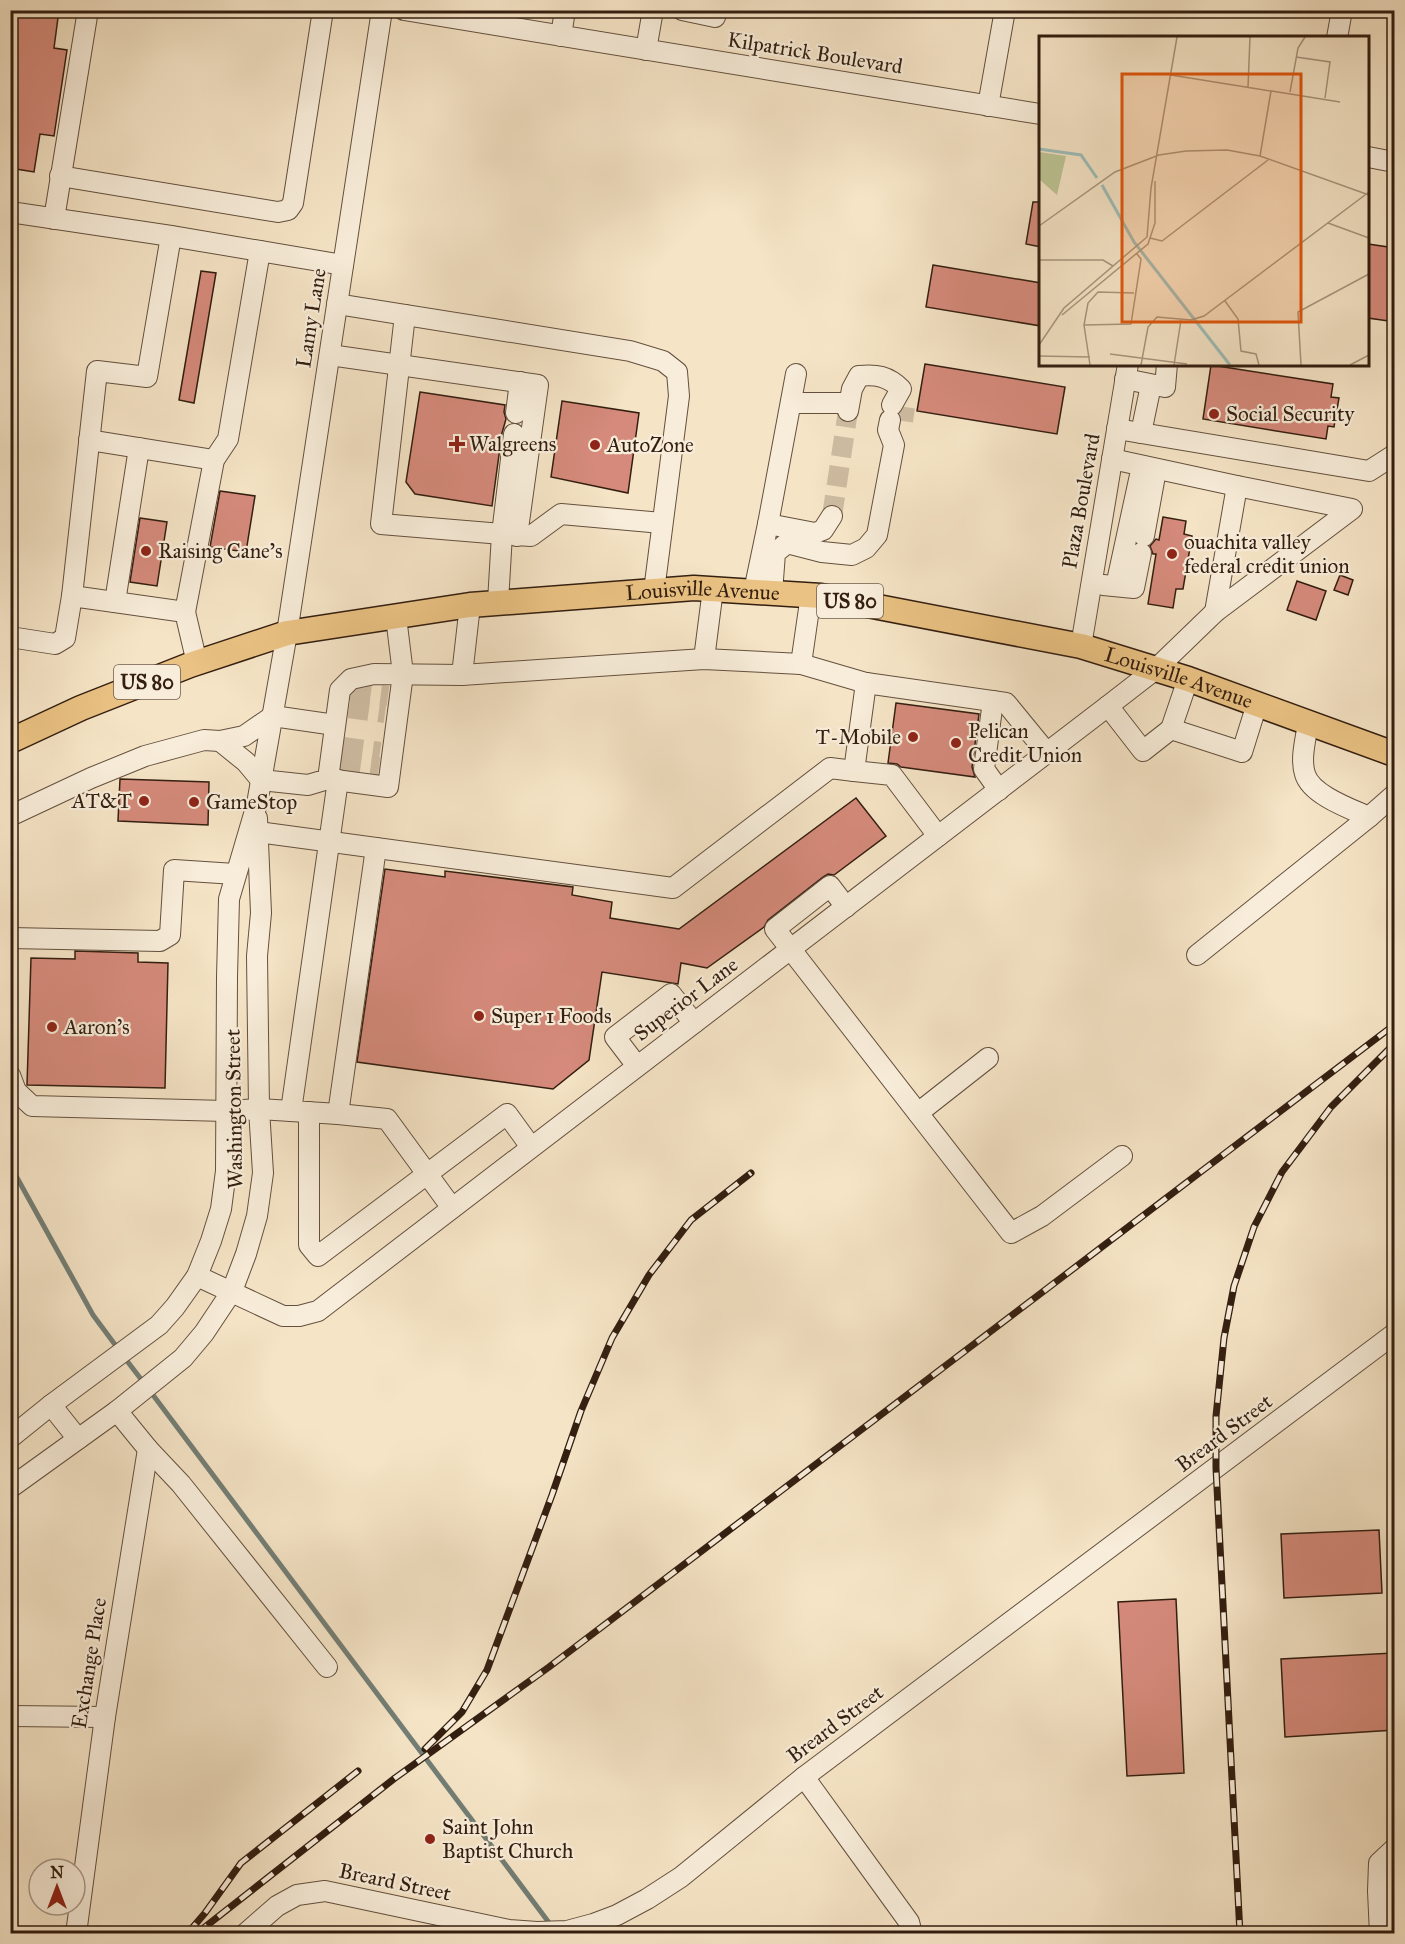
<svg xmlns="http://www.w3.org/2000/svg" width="1405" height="1944" font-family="'IM FELL Great Primer',serif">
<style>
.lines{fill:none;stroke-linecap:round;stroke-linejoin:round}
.stream{stroke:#737e75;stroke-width:5}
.building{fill:#d58a7b;stroke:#331e10;stroke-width:1.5}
.minor-tunnel{stroke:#cebca2;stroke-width:20;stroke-dasharray:20 10;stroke-linecap:butt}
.minor-casing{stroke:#64503e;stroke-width:22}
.major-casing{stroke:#331e10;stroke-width:27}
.minor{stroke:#f8edda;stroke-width:20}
.major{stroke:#eac283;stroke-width:24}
.rail-casing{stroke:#331e10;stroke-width:7}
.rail{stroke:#f8edda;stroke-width:4.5;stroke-dasharray:14;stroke-linecap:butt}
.poi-dot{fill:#8f2418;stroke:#f8edda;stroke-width:2}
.labels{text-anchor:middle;stroke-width:4.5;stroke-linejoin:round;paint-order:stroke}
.shield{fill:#f8edda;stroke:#6e5c4d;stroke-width:1.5}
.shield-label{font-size:20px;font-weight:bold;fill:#331e10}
.street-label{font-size:21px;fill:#331e10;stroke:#f8edda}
.poi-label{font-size:21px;fill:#331e10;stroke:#f8edda;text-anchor:start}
.inset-river{fill:none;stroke:#9dbeb9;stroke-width:3}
.inset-road{fill:none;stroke:#a7957d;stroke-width:1.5}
.view{fill:#df560c;fill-opacity:0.15;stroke:#df560c;stroke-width:3}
.inset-edge{fill:none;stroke:#331e10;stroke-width:3}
</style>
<rect width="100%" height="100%" fill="#f5e4c6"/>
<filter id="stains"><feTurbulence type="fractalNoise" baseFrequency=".00333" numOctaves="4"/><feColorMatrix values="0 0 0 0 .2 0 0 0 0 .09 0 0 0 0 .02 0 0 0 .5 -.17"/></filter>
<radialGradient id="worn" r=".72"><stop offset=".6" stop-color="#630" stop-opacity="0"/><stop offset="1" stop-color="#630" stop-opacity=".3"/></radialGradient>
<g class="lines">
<g class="stream">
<polyline points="10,1165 93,1315 119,1350"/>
<polyline points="124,1357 144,1383"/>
<polyline points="150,1391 553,1928"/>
</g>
</g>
<g class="building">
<polygon points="10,10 59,10 54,48 67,50 54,136 40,134 34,172 10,168"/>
<polygon points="1033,202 1041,202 1041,247 1026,244"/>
<polygon points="1368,244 1395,248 1395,322 1368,318"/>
<polygon points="933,265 1041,283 1041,326 926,307"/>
<polygon points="201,271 216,273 194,403 179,400"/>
<polygon points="925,364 1065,387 1057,434 917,411"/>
<polygon points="1211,365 1333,384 1331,397 1339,398 1334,427 1328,426 1326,439 1203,419"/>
<polygon points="420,392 505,405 504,412 506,419 502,433 492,506 415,494 406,482"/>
<polygon points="562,401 639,413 628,493 551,477"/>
<polygon points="220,491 255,496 246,552 210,547"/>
<polygon points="1163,517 1186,521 1184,534 1192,536 1183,589 1176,589 1173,608 1148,604 1156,554 1153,554 1150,546 1156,539 1159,540"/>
<polygon points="140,518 167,522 157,586 130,582"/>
<polygon points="1340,575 1353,580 1348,595 1334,590"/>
<polygon points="1297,581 1326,591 1316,620 1287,610"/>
<polygon points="896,703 979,714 972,767 975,777 901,767 897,764 888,763"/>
<polygon points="120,779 209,782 208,825 118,821"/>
<polygon points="856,798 886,836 834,875 828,874 823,877 768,920 764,927 707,968 681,963 678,984 602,972 589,1060 553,1089 357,1062 385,869 445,877 445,871 573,887 572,895 612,902 610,918 679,929"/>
<polygon points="75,951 138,953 138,962 168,963 165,1088 27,1085 31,958 75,959"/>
<polygon points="1379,1530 1382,1593 1284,1598 1281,1534"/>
<polygon points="1176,1599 1184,1773 1127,1776 1118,1602"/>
<polygon points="1393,1653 1395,1730 1285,1737 1281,1659"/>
</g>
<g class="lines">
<g class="minor-tunnel">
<polyline points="903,421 905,407"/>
<polyline points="832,516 848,411"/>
<polyline points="351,691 388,696"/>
<polyline points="349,708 385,713"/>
<polyline points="343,747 380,752"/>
<polyline points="341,762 379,767"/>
</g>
<g class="minor-casing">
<g id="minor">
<polyline points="404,10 1040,114"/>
<polyline points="682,10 715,17 717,10"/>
<polyline points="561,36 565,10"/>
<polyline points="1337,38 1342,10"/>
<polyline points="646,50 653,10"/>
<polyline points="988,106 1005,10"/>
<polyline points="1368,157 1394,162"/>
<polyline points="60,176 278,212 288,210 293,203 323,10"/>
<polyline points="10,212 171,236 343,265"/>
<polyline points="54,219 88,10"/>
<polyline points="337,304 630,351 663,361 677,372 679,396 654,591"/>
<polyline points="405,315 381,524 502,534 514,434"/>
<polyline points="330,355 538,385 517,536"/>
<polyline points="1125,379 1165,387 1167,364"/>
<polyline points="791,403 849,403"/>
<path d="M848 411 852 389 859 376C876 374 888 376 901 389L892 405"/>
<polyline points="516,413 520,382"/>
<polyline points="1117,429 1369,471 1394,455"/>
<polyline points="1141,433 1151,385"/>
<polyline points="89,440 214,460"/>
<polyline points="768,524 815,533 823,530 832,516"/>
<polyline points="1144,536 1156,470"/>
<polyline points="1103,585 1134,588 1141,553"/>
<polyline points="1116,586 1142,466"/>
<polyline points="754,591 768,524 796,374"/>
<polyline points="772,593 775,553 787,543 822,552 852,555 866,548 877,535 894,445 888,430 890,420"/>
<polyline points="72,596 97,371 147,377 171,236"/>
<polyline points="115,602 139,448"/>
<polyline points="498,602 502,534 531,536 561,514 662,523"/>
<polyline points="185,612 214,460 228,439 260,251"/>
<polyline points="1215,612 1237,486"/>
<polyline points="10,637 55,644 65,638 72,596 185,612 197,663"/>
<polyline points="1081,646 1128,364"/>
<polyline points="704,659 713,589"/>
<polyline points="801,664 811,595"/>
<polyline points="462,675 470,605"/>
<polyline points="866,683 854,771 892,775 938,836"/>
<polyline points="993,701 984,769 999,790"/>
<polyline points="1108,706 1143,751 1171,729 1242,752 1257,704"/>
<path d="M1308 723C1306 739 1300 758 1305 774 1311 795 1351 809 1369 817L1394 795"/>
<polyline points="1171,729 1188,679"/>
<polyline points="220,741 246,762 261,780 308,785 328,779 340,690 351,679 374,674 462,675 704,659 801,664 866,683 1006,703 1047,753"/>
<polyline points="328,779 388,787 403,674 396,617"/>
<polyline points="338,780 291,1111 338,1114 376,848"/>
<polyline points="10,816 91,778 145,756 204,740 220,741 244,736 273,716 335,725"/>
<polyline points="258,832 673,888 830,768 854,771"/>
<polyline points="846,907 830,886 775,929 1011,1233 1042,1216 1122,1156"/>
<polyline points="10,938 160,941 170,935 174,870 235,874"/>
<polyline points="1197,955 1369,817"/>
<polyline points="637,1066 615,1037 671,994 694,1023"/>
<polyline points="10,1075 16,1091 32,1106 226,1111 259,1109 291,1111"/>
<polyline points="309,1112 309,1245 318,1256 507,1114 531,1147"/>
<polyline points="918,1113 988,1058"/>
<polyline points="338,1114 387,1119 452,1208"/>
<polyline points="197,1276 283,1316 299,1316 318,1311 1108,706 1157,668 1215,612 1352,509 1237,486 1112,459"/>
<polyline points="51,1405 78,1439"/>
<polyline points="10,1438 51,1405 159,1325 175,1307 197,1276 211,1241 221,1209 226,1171 227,977 229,899 257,804 287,633 382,10"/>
<polyline points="148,1449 181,1484 327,1667"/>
<polyline points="10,1488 117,1411 183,1358 204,1333 232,1291 246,1254 257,1216 263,1173 259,1109 257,956 261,913 257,818"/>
<polyline points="10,1716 105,1717"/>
<polyline points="804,1777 909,1922 912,1934"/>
<polyline points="76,1934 105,1717 148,1449 117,1411"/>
<polyline points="245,1934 277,1906 297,1895 325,1891 509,1930 537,1932 567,1931 593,1924 617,1915 647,1899 681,1877 804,1777 1394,1334"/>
<polyline points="1380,1934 1378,1891 1379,1863 1394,1849"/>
</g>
</g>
<g class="major-casing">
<g id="major">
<path id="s1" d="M10 741 81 708 190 665 287 633 470 605 694 588 821 596 1081 646 1188 679 1394 754"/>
</g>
</g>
<use href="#minor" class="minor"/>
<use href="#major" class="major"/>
<g class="rail-casing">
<g id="rail">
<polyline points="425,1749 462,1712 487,1670 552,1495 581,1411 612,1338 649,1275 691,1220 751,1173"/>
<polyline points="187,1934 205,1913 241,1863 358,1771"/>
<polyline points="196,1934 395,1778 549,1667 1394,1025"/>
<polyline points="1240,1934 1216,1468 1216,1416 1224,1338 1234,1286 1254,1227 1282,1172 1331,1107 1394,1044"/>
</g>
</g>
<use href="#rail" class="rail"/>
</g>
<g class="poi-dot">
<circle cx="1214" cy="414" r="6"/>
<path d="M454 435h6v6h6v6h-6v6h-6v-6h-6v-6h6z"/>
<circle cx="595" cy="445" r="6"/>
<circle cx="146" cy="551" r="6"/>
<circle cx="1172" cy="554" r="6"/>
<circle cx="913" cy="737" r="6"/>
<circle cx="956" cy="743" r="6"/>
<circle cx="144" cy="801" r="6"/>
<circle cx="194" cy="802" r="6"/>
<circle cx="479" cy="1016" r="6"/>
<circle cx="52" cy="1027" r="6"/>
<circle cx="430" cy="1839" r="6"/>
</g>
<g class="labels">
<g class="shield">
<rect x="817" y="584" width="66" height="34" rx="4.5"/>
<rect x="114" y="665" width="66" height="34" rx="4.5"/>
</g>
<g class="shield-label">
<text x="850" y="608">US 80</text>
<text x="147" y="689">US 80</text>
</g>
<g class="street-label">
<text transform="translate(815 53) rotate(9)" y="7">Kilpatrick Boulevard</text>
<text transform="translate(311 318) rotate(-81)" y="7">Lamy Lane</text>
<text transform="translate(1081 501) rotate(-80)" y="7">Plaza Boulevard</text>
<text dy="7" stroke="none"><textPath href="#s1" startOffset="716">Louisville Avenue</textPath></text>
<text dy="7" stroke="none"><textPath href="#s1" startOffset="1202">Louisville Avenue</textPath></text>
<text transform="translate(686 999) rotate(-37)" y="7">Superior Lane</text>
<text transform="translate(234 1109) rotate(-91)" y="7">Washington Street</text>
<text transform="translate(1224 1433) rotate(-37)" y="7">Breard Street</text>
<text transform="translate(89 1663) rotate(-81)" y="7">Exchange Place</text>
<text transform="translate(835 1724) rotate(-37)" y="7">Breard Street</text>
<text transform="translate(395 1882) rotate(12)" y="7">Breard Street</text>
</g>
<g class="poi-label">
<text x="1226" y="421">Social Security</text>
<text x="469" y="451">Walgreens</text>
<text x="607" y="452">AutoZone</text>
<text x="1184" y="549">ouachita valley<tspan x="1184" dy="24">federal credit union</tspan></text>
<text x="158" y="558">Raising Cane's</text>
<text x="968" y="738">Pelican<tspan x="968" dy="24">Credit Union</tspan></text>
<text x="901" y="744" text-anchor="end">T-Mobile</text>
<text x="132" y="808" text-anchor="end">AT&amp;T</text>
<text x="206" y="809">GameStop</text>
<text x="491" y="1023">Super 1 Foods</text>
<text x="64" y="1034">Aaron's</text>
<text x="442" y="1834">Saint John<tspan x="442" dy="24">Baptist Church</tspan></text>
</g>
</g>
<g transform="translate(1039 36)">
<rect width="330" height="330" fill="#f5e4c6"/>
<path d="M0 116 27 120 18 159 0 143Z" fill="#bdc494"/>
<path class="inset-river" d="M0 113 42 119 58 142M63 149 95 206 191 329"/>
<path class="inset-road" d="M257 21 291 26 286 62M132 39 301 66M209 51 211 1M251 56 259 12 266 1M221 120 232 55M289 187 330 202M0 190 76 136 120 119 147 115 188 114 221 120 330 159M111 202 123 205 229 124M0 224H64L74 230M186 265 199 283 202 315 217 318 220 329M23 279 109 208 116 187V145M45 289 92 288 102 223 98 218M0 309 25 272 108 201 112 152 138 1M71 318 148 328M0 320 51 321M51 329 45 289 49 267 59 256 95 257M102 329 109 291 118 281 152 284 165 280 330 156M135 329 142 284M262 329 259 276 330 238M311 329 330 319"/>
<path class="view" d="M83 38H262V286H83Z"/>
<rect width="330" height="330" class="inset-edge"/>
</g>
<rect width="1405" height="1944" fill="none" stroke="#f5e4c6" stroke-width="36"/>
<rect x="12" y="12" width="1381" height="1920" fill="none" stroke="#331e10" stroke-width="3"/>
<rect x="18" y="18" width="1369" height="1908" fill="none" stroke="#331e10" stroke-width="1.5"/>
<g transform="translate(57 1887)"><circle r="28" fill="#f8edda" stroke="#a99a89" stroke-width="1.5"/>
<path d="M0-4.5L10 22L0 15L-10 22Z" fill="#8f2418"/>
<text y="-9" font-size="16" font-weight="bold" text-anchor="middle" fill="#331e10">N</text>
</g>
<rect width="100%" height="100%" filter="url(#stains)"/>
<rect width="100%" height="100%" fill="url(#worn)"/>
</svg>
